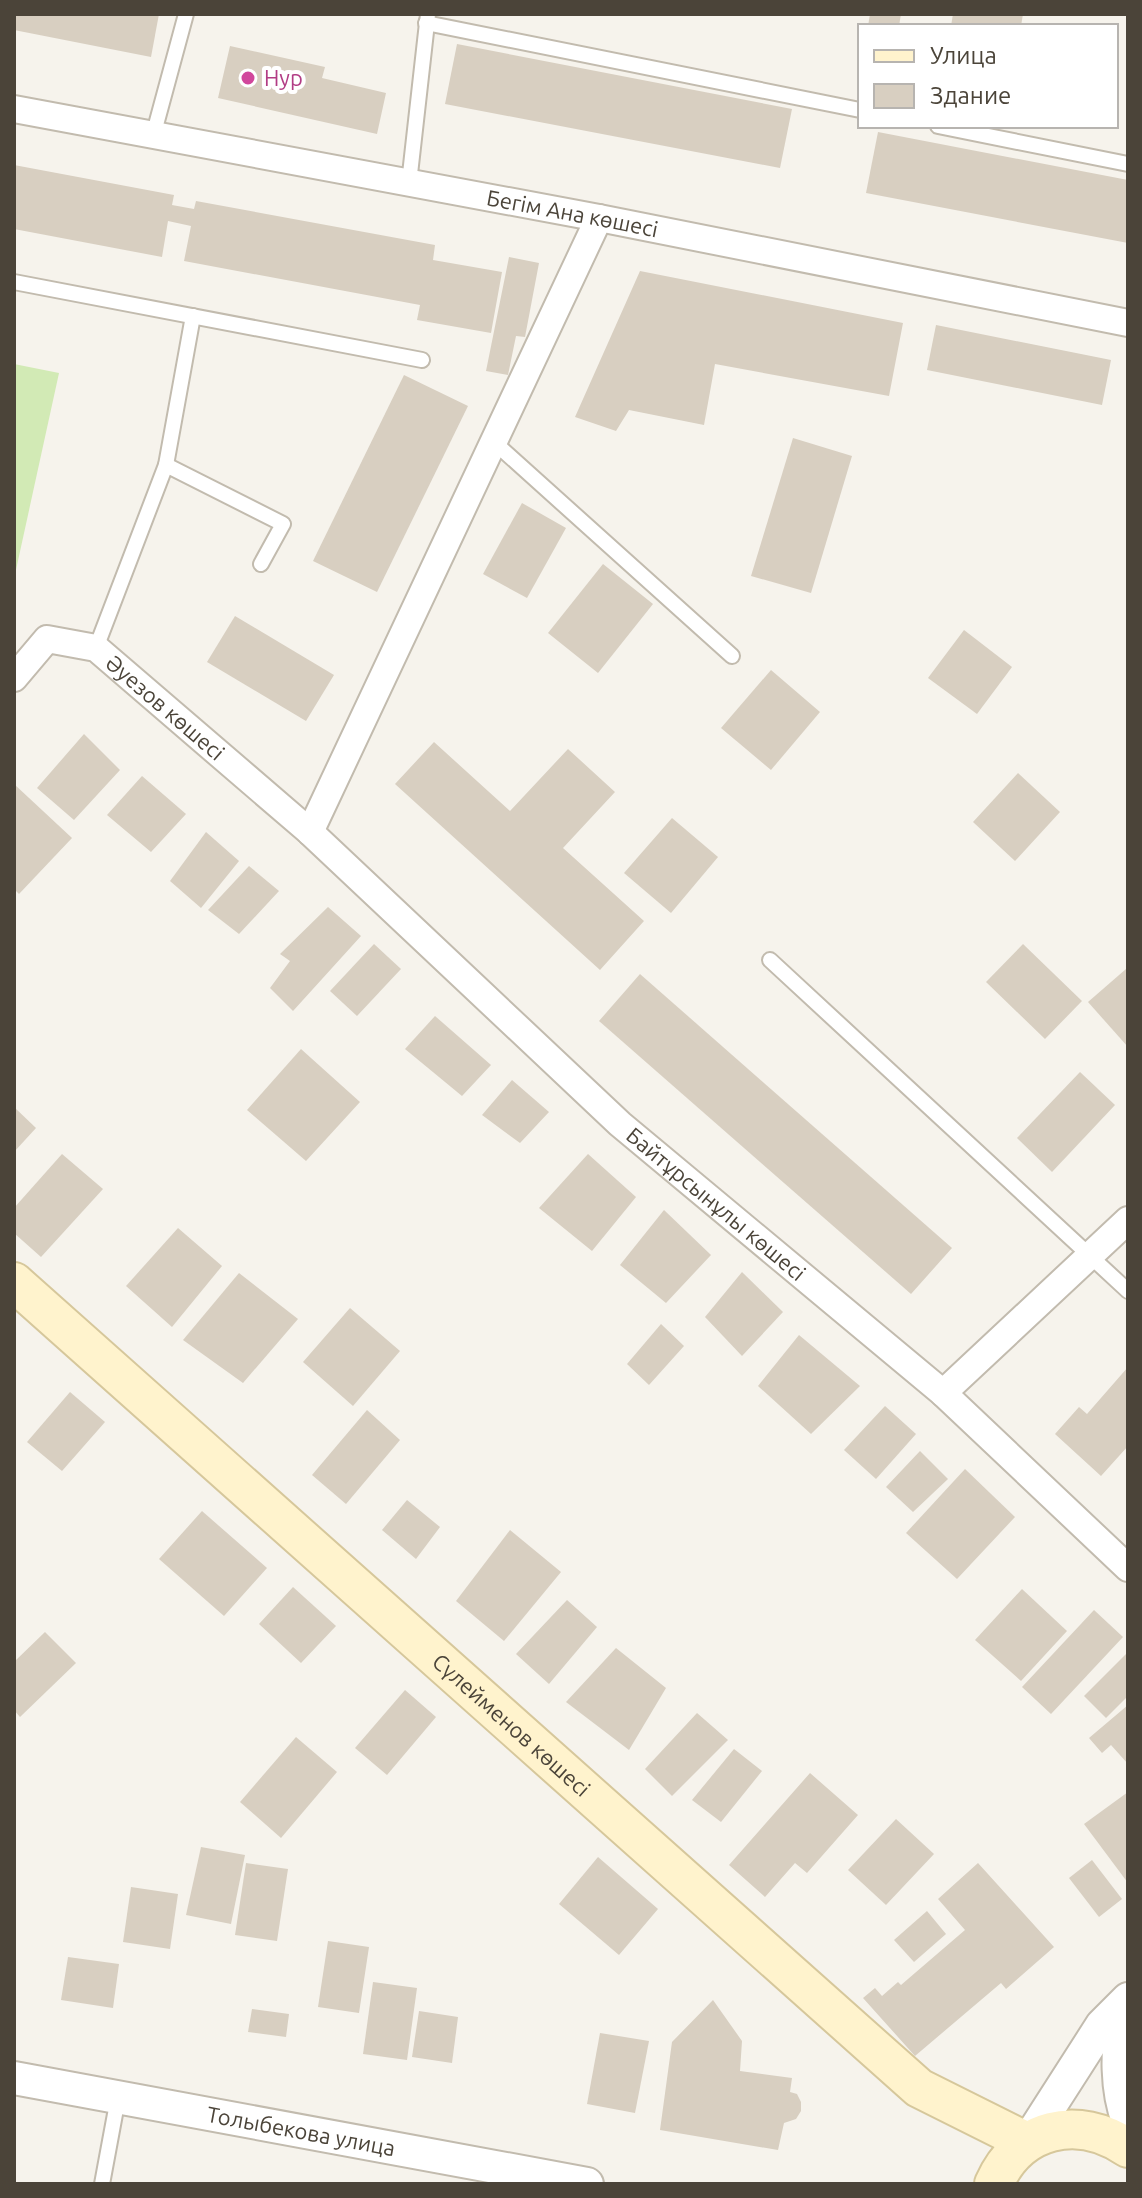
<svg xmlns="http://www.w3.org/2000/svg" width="1142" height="2198" font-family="Ubuntu,sans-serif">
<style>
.green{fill:#d2eab5}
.building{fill:#d8cfc1}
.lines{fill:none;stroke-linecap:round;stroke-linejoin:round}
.service-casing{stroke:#c2bbae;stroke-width:18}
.minor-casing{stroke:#c2bbae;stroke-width:30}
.tertiary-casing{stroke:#c2bbae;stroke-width:36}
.secondary-casing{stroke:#d6c79b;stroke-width:42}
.service{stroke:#fff;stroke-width:14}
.minor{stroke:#fff;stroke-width:26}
.tertiary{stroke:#fff;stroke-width:32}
.secondary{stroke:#fff3cd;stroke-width:38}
.hotel-dot{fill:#d1479c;stroke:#fff;stroke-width:3}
.labels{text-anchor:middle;stroke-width:8;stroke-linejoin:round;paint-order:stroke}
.hotel-label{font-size:22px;fill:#b23c85;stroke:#fff;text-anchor:start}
.street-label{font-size:22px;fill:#4b4439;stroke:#fff}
</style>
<rect width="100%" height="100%" fill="#f6f3ec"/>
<polygon class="green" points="14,364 59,373 14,579"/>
<g class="building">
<polygon points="14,14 159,14 151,57 14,30"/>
<polygon points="870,14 901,14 899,26 868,26"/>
<polygon points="953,14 1023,14 1021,26 951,26"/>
<polygon points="457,44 792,109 780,168 445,104"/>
<polygon points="230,46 325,67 322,78 386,93 377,134 218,98"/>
<polygon points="878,132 1128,180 1128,243 866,193"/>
<polygon points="14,165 174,195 172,205 194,209 196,201 435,245 433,260 502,272 491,333 417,320 420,305 184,261 191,226 168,221 162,257 14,229"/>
<polygon points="509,257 539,263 525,337 516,336 508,375 486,371"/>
<polygon points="640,271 903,323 889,396 715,364 704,425 629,410 616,431 575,417"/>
<polygon points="936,325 1111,360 1102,405 927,370"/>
<polygon points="404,375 468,406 377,592 313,561"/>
<polygon points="793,438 852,456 811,593 751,576"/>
<polygon points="522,503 566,528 527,598 483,574"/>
<polygon points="603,564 653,604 598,673 548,633"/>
<polygon points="235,616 334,675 306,721 207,662"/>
<polygon points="964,630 1012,667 977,714 928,678"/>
<polygon points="771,670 820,712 771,770 721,728"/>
<polygon points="84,734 120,770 74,820 37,788"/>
<polygon points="434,742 510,811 568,749 615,792 563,848 644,921 600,970 395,784"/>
<polygon points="1018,773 1060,812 1015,861 973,822"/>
<polygon points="142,776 186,814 151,852 107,815"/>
<polygon points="14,784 72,838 19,894 14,889"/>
<polygon points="672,818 718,857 671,913 624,873"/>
<polygon points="206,832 239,861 201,908 170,881"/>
<polygon points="249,866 279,891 239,934 208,910"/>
<polygon points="328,907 361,936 293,1011 270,988 290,961 280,954"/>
<polygon points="374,944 401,969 357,1016 330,991"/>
<polygon points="1023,944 1082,1001 1045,1039 986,982"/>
<polygon points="1126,969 1128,972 1128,1047 1088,1002"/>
<polygon points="640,974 952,1248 911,1294 599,1021"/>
<polygon points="435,1016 491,1065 462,1096 405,1049"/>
<polygon points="301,1049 360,1102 306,1161 247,1110"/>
<polygon points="1080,1072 1115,1105 1052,1172 1017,1138"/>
<polygon points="512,1080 549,1112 520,1143 482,1115"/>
<polygon points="14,1107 36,1128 14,1152"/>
<polygon points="62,1154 103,1189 41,1257 14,1233 14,1208"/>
<polygon points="588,1154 636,1197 592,1251 539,1208"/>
<polygon points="664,1210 711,1255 666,1303 620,1265"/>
<polygon points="178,1228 222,1266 172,1327 126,1286"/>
<polygon points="742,1272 783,1312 742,1356 705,1317"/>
<polygon points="239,1273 298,1319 243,1383 183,1340"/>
<polygon points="350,1308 400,1351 353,1406 303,1362"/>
<polygon points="661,1324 684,1346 649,1385 627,1364"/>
<polygon points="799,1335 860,1386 811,1434 758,1386"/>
<polygon points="1128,1367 1128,1446 1101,1476 1055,1434 1079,1407 1087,1414"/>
<polygon points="70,1392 105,1422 62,1471 27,1442"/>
<polygon points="885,1406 916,1434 876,1479 844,1450"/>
<polygon points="367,1410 400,1440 346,1504 312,1475"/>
<polygon points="920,1451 948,1479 913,1512 886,1487"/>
<polygon points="965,1469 1015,1517 957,1579 906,1533"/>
<polygon points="407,1500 440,1527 416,1559 382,1530"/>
<polygon points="202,1511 267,1568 224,1616 159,1559"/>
<polygon points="510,1530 561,1572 504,1641 456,1601"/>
<polygon points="293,1587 336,1626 301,1663 259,1624"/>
<polygon points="1022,1589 1067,1631 1021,1681 975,1640"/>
<polygon points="567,1600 597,1627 549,1684 516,1654"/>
<polygon points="1094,1610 1123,1637 1051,1714 1022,1687"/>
<polygon points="45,1632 76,1663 20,1717 14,1710 14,1662"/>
<polygon points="616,1648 666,1688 629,1750 566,1702"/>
<polygon points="1128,1652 1128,1696 1106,1718 1084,1696"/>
<polygon points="405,1690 436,1717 387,1775 355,1748"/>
<polygon points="1128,1705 1128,1764 1111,1745 1102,1753 1089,1738"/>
<polygon points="697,1713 728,1740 672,1796 645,1769"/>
<polygon points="296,1737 337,1772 281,1838 240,1802"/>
<polygon points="734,1749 762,1771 721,1822 692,1800"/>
<polygon points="810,1773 858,1815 807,1873 795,1863 765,1897 729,1865"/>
<polygon points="1128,1792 1128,1883 1084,1824"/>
<polygon points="896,1819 934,1854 886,1905 848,1870"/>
<polygon points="201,1847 245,1855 231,1924 186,1915"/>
<polygon points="598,1857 658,1909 619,1955 559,1904"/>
<polygon points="1092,1860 1122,1899 1099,1917 1069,1878"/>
<polygon points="246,1863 288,1869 277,1941 235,1935"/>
<polygon points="978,1863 1054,1947 1006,1989 1001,1983 915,2056 863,1998 875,1988 882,1996 898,1982 901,1985 965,1930 938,1899"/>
<polygon points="131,1887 178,1894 170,1949 123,1942"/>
<polygon points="927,1911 946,1934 914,1962 894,1940"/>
<polygon points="328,1941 369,1947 359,2013 318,2007"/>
<polygon points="68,1957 119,1964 113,2008 61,2000"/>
<polygon points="373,1982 417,1988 407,2060 363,2054"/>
<polygon points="713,2000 742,2041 740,2071 792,2078 790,2092 797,2094 801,2102 801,2111 796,2119 784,2123 778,2150 660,2130 672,2042"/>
<polygon points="252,2009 289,2014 286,2037 248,2032"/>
<polygon points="419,2011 458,2017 452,2063 412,2057"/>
<polygon points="600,2033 649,2041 635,2113 587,2104"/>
</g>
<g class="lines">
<g class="service-casing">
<g id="service">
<polyline points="426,23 860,110"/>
<polyline points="938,126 1128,164"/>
<polyline points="153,136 186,14"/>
<polyline points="409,183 428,14"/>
<polyline points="14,282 422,360"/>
<polyline points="495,443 732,656"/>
<polyline points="166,465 283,524 261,564"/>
<polyline points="96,648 166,465 193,316"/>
<polyline points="770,960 1128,1291"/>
<polyline points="102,2184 118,2098"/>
</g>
</g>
<g class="minor-casing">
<g id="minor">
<path id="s1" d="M14 109 599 218 1128 323"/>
<path id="s2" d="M14 678 47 639 96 648 310 832 620 1124 943 1393 1128 1568"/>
<polyline points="310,832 599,218"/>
<polyline points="943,1393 1128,1220"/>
</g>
</g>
<g class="tertiary-casing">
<g id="tertiary">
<path d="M1128 2019C1113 2043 1118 2095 1128 2121"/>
<path id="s3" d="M14 2078 587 2184"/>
<polyline points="1027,2142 1102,2025 1128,1999"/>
</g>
</g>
<g class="secondary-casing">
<g id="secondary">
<path id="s4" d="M14 1282 919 2088 1027 2142"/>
<path d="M994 2184C1019 2127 1078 2114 1128 2148"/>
</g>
</g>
<use href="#service" class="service"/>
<use href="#minor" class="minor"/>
<use href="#tertiary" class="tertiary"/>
<use href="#secondary" class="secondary"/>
</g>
<circle class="hotel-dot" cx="248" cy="78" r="8"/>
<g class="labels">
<g class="hotel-label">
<text x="264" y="86">Нур</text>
</g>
<g class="street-label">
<text dy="8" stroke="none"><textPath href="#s1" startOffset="568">Бегім Ана көшесі</textPath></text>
<text dy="8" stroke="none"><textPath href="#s2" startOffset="192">Әуезов көшесі</textPath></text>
<text dy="8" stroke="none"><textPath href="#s2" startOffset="934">Байтұрсынұлы көшесі</textPath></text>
<text dy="8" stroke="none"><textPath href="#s4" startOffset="666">Сүлейменов көшесі</textPath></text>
<text dy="8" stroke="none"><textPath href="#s3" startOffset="292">Толыбекова улица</textPath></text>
</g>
</g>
<rect width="1142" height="2198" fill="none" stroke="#4b4439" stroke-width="32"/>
<rect x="858" y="24" width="260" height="104" fill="#ffffff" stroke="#b7b4b0" stroke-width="2"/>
<rect x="874" y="50" width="40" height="12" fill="#fff3cd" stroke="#b7b4b0" stroke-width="2"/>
<text x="930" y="64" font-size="24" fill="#4b4439">Улица</text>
<rect x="874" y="84" width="40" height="24" fill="#d8cfc1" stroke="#b7b4b0" stroke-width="2"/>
<text x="930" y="104" font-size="24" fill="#4b4439">Здание</text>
</svg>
